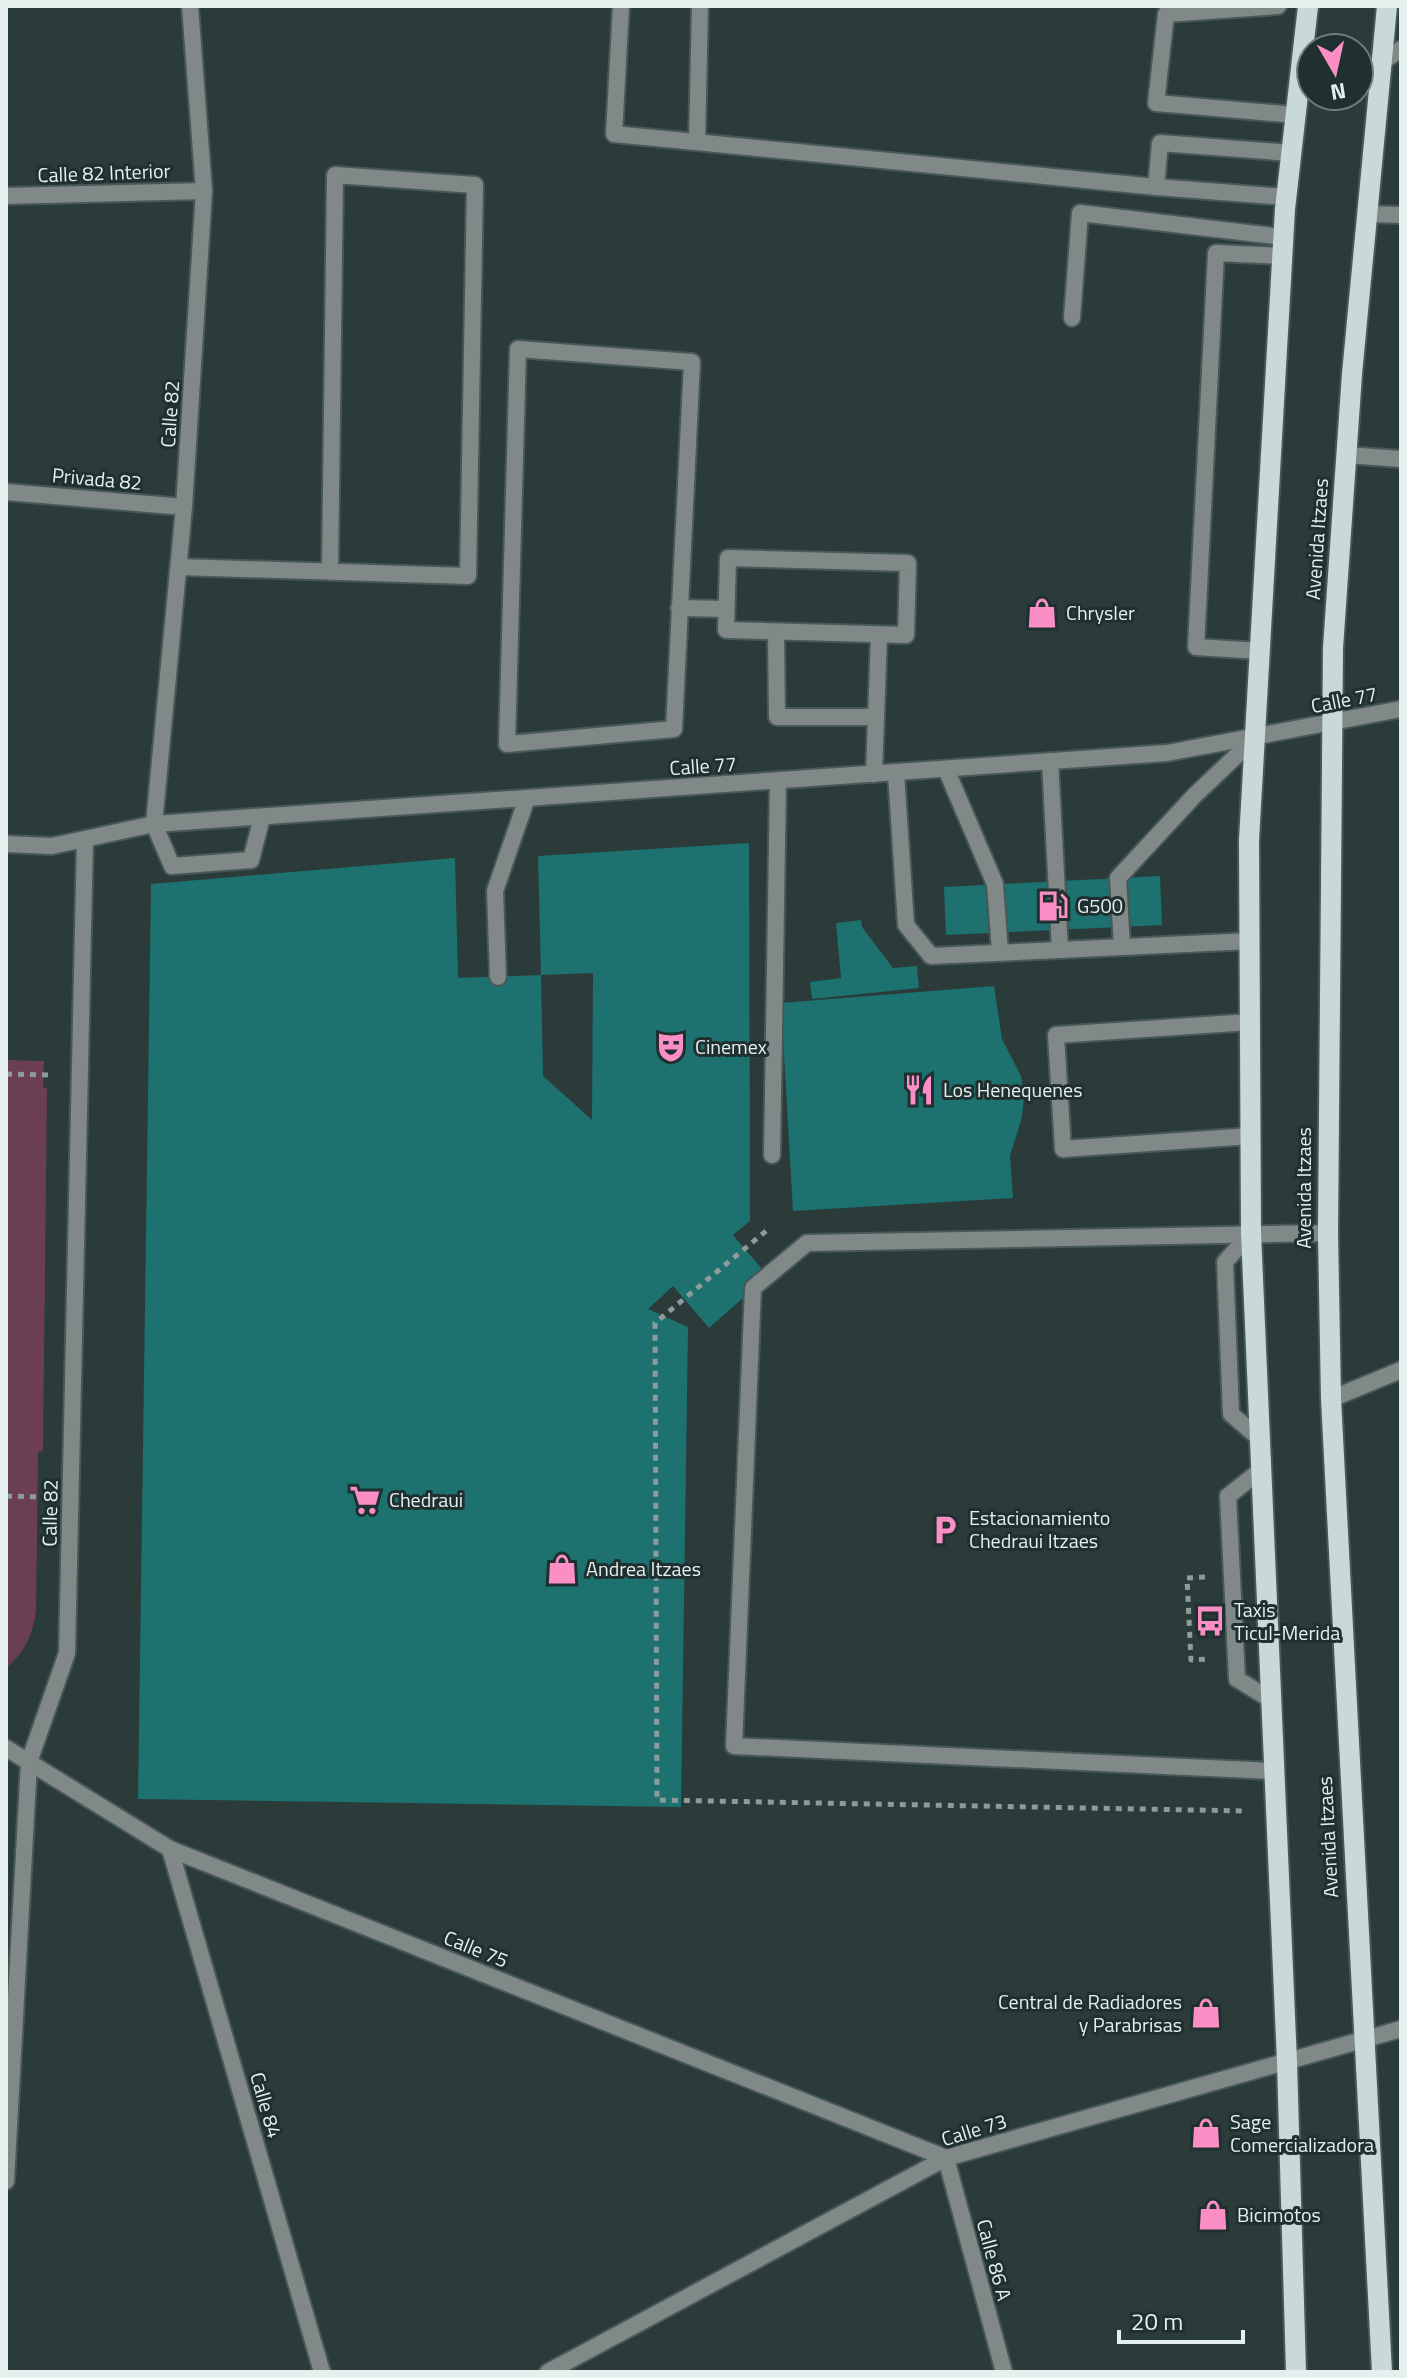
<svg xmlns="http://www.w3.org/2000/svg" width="1407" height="2378" font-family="'Titillium Web',sans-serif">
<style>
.green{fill:#6b3e54}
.building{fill:#1d716f;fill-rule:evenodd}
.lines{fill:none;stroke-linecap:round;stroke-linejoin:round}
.lane-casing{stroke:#485857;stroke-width:20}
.street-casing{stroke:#485857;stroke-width:20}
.primary-casing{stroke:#485857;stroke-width:24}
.path{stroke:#8d9b9a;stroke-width:5;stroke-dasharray:6 6;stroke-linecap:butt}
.lane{stroke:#808888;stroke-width:16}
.street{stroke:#808888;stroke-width:16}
.primary{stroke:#c8d9d8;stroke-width:20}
.labels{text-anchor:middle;stroke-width:6;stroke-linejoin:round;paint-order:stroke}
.street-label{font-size:20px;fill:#e4efee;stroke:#203030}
.poi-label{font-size:20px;fill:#e4efee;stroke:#203030;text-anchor:start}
</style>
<rect width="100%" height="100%" fill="#2a3b3a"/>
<path class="green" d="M6 1060 44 1061 43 1087 47 1088 43 1451 38 1452 36 1610C33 1635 25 1652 6 1668Z"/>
<g class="building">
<path d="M749 843 750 1221 733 1235 768 1276 709 1328 673 1286 648 1309 688 1327 681 1807 138 1799 151 884 455 858 458 978 541 975 538 856ZM593 973 592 1120 543 1076 541 975Z"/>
<polygon points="1160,876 1162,925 946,935 944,887"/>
<polygon points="861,920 862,927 893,968 917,966 919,988 812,999 810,982 841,978 836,923"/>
<polygon points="994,986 1002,1039 1021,1076 1024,1097 1022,1117 1010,1156 1013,1198 793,1211 781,1003"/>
</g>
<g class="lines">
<g class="lane-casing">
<g id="lane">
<polyline points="621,6 614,134 1156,187"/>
<polyline points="1278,6 1166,14 1156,103 1296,115"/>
<polyline points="1381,63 1401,49"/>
<polyline points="697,142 700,6"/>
<polyline points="1286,197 1156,187 1160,143 1291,153"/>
<polyline points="1367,214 1401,215"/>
<polyline points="1072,318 1080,213 1283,237"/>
<polygon points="518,349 692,362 674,729 507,744"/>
<polyline points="1347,455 1401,459"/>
<polygon points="728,558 908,563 906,635 726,630"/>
<polyline points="179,567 468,576 475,185 335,175 330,572"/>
<polyline points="679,608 726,609"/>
<polyline points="776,632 777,717 876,717"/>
<polyline points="1260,651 1196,647 1216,253 1283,256"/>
<polyline points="1050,761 1060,950"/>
<polyline points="946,769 995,884 1000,952"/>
<polyline points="896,773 906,925 931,956 1251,941"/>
<polyline points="874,774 879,635"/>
<polyline points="154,824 172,866 251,860 262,817"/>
<polyline points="1122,947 1118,878 1195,795 1255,738"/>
<polyline points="498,977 495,891 527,798"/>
<polyline points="1250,1022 1056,1035 1063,1149 1251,1136"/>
<polyline points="772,1155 778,781"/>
<polyline points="1251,1233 1225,1262 1231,1414 1260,1439"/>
<polyline points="1261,1470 1228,1496 1237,1679 1271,1700"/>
<polyline points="1274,1771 734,1746 753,1288 807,1243 1328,1233"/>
</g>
</g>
<g class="street-casing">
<g id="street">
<polyline points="6,196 204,191"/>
<polyline points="6,492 184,507"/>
<polyline points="154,824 184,507 204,191 190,6"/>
<polyline points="6,844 52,846 154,824 1167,753 1401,709"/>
<polyline points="1331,1399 1401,1370"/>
<polyline points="6,1748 170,1849 946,2158"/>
<polyline points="170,1849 322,2372"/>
<polyline points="946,2158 1004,2372"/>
<polyline points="6,2181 29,1762 67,1653 85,839"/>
<polyline points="548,2372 946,2158 1401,2029"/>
</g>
</g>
<g class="primary-casing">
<g id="primary">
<polyline points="1296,2372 1287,2062 1251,1233 1249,840 1285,209 1308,6"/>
<polyline points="1382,2372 1331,1399 1328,1233 1333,648 1352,374 1387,6"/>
</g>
</g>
<g class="path">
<polyline points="6,1074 50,1075"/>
<polyline points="766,1231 655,1323 657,1800 1247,1811"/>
<polyline points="6,1496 41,1497"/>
<polyline points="1205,1577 1187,1578 1191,1660 1208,1659"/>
</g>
<use href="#lane" class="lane"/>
<use href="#street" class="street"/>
<use href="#primary" class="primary"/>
</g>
<defs>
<g id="shop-bare" transform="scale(2.4)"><path d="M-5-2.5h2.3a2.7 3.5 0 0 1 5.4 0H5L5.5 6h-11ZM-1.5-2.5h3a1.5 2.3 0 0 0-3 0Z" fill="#fb8fc5" stroke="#203030" stroke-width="2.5" paint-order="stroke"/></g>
<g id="fuel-bare" transform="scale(2.4)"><path d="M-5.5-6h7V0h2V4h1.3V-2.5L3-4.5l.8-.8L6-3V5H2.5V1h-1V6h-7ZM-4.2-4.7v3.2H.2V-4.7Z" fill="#fb8fc5" stroke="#203030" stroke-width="2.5" paint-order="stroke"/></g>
<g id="theatre-bare" transform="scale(2.4)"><path d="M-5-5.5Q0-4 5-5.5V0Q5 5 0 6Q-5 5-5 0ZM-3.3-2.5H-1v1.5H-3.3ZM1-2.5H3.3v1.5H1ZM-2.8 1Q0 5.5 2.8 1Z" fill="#fb8fc5" stroke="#203030" stroke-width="2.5" paint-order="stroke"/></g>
<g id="restaurant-bare" transform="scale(2.4)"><path d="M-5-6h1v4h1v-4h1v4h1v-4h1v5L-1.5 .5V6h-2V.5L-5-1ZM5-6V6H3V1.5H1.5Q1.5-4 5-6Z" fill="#fb8fc5" stroke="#203030" stroke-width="2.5" paint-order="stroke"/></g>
<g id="supermarket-bare" transform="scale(2.4)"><path d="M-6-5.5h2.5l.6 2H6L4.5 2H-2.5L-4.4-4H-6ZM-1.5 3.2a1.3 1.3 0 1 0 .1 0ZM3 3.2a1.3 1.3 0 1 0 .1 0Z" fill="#fb8fc5" stroke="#203030" stroke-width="2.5" paint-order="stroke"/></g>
<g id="parking-bare" transform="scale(2.4)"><path d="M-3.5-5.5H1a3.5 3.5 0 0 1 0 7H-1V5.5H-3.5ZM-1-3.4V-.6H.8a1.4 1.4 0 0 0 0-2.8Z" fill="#fb8fc5" stroke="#203030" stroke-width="2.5" paint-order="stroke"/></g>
<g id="bus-bare" transform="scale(2.4)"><path d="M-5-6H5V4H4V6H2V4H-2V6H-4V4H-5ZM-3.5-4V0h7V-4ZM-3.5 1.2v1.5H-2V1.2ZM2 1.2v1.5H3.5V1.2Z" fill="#fb8fc5" stroke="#203030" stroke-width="2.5" paint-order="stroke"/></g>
</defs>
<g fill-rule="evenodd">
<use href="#shop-bare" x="1042" y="613"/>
<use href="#fuel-bare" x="1053" y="906"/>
<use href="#theatre-bare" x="671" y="1047"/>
<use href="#restaurant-bare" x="919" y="1090"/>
<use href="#supermarket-bare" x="365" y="1500"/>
<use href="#parking-bare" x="945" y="1530"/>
<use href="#shop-bare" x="562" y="1569"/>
<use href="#bus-bare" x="1210" y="1621"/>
<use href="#shop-bare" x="1206" y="2013"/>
<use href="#shop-bare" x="1206" y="2133"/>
<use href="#shop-bare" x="1213" y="2215"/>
</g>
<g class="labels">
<g class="street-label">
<text transform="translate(104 173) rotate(-2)" y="7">Calle 82 Interior</text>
<text transform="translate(170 414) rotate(-86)" y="7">Calle 82</text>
<text transform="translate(97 479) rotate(5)" y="7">Privada 82</text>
<text transform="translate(1317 539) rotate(-86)" y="7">Avenida Itzaes</text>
<text transform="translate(1344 700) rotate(-11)" y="7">Calle 77</text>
<text transform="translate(703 766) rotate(-4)" y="7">Calle 77</text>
<text transform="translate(1304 1188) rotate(-90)" y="7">Avenida Itzaes</text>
<text transform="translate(50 1513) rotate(-89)" y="7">Calle 82</text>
<text transform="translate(1328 1837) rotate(-93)" y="7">Avenida Itzaes</text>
<text transform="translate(476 1949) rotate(22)" y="7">Calle 75</text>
<text transform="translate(266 2105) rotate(74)" y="7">Calle 84</text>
<text transform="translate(974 2130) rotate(-17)" y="7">Calle 73</text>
<text transform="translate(994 2260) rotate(75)" y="7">Calle 86 A</text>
</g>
<g class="poi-label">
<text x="1066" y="620">Chrysler</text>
<text x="1077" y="913">G500</text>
<text x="695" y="1054">Cinemex</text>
<text x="943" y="1097">Los Henequenes</text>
<text x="389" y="1507">Chedraui</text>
<text x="969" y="1525">Estacionamiento<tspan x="969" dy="23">Chedraui Itzaes</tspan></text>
<text x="586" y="1576">Andrea Itzaes</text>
<text x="1234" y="1617">Taxis<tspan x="1234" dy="23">Ticul-Merida</tspan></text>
<text x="1182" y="2009" text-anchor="end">Central de Radiadores<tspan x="1182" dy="23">y Parabrisas</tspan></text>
<text x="1230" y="2129">Sage<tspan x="1230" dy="23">Comercializadora</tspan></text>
<text x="1237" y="2222">Bicimotos</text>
</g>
</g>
<rect width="1407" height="2378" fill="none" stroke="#e4efee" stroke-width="16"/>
<g transform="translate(1335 72) rotate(171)"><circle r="38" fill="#203030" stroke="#6e7c7c" stroke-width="2"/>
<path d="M0-6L14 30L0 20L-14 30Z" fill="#fb8fc5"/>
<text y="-12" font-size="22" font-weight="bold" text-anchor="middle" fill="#e4efee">N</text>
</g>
<path d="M1119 2330v12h124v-12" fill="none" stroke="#e4efee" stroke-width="4"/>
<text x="1131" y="2330" font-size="24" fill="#e4efee" stroke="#203030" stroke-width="6" paint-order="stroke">20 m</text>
</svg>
